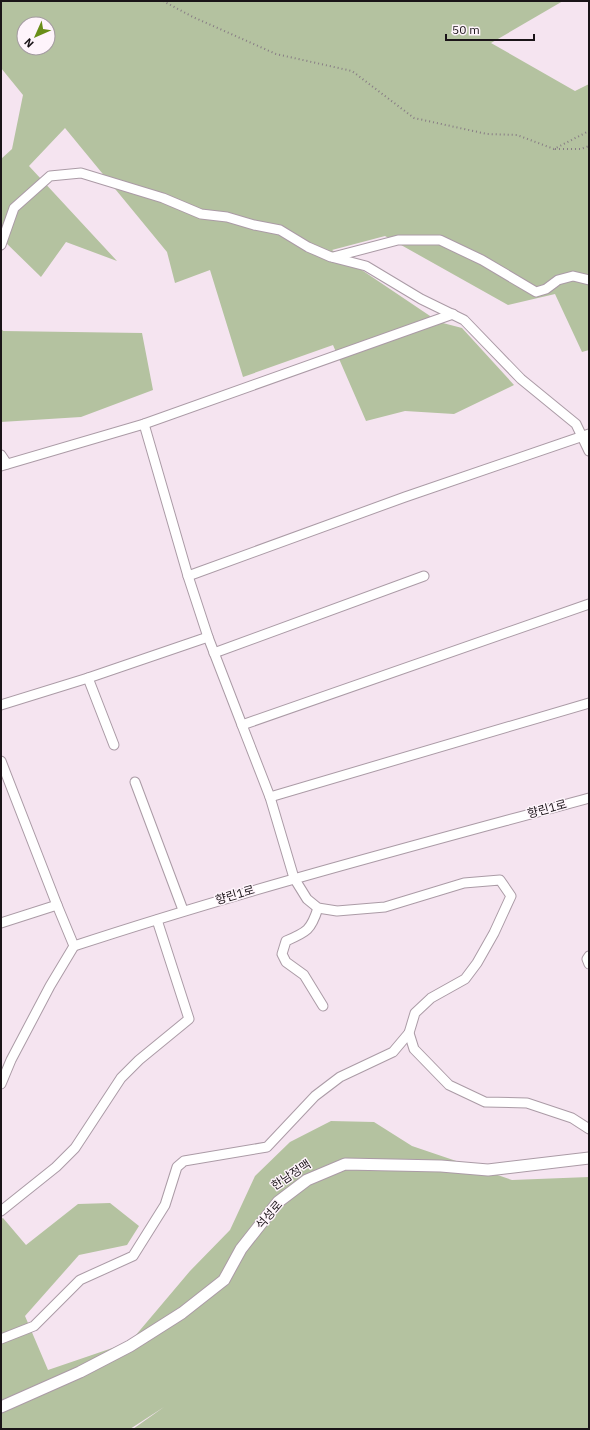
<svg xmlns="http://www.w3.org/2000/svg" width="590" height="1430" font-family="'IBM Plex Sans','Noto Sans KR',sans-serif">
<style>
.green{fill:#b4c2a0;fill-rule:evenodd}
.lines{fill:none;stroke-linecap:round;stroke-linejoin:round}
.minor-casing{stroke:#ab9ba6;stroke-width:11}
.tertiary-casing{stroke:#ab9ba6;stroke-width:13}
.path{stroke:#877c84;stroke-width:2;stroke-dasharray:1 3;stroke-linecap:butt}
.minor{stroke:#fff;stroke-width:9}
.tertiary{stroke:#fff;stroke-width:11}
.labels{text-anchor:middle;stroke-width:3;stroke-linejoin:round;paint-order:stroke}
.street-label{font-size:12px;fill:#1a1418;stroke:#fef4fb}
</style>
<rect width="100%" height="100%" fill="#f5e4f0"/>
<g class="green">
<path d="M1 1H563L491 43 575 91 589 84V350L582 352 555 294 508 305 385 236 332 250 439 322 462 328 514 385 454 414 405 411 366 421 333 345 243 377 210 270 175 283 167 252 65 128 29 166 117 261 66 242 41 277 1 238V159L12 149 23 95 1 68ZM24 24H48V48H24Z"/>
<polygon points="1,328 3,331 142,333 153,390 81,417 1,422"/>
<polygon points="331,1121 374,1122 412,1146 512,1180 589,1177 589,1429 133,1429 164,1407 130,1429 1,1429 1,1219 3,1218 26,1245 78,1204 110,1203 139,1226 127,1245 79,1255 25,1316 48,1370 130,1342 190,1271 230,1230 255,1176 290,1142"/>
</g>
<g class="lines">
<g class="minor-casing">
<g id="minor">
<polyline points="1,245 14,208 50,176 81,173 163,198 201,214 227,217 254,225 280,230 308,247 331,257 366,266 421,299 464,320 521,379 576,424 589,451"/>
<polyline points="333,257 398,240 440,240 482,260 536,292 546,289 558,280 573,276 589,280"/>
<polyline points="144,424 188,576 208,637 242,725"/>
<polyline points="1,455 7,464"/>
<polyline points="1,466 144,424 453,314"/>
<polyline points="188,576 405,497 589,434"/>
<polyline points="589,604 242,725 270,797 294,878 307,899 318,908 337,911 385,907 464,883 500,880 511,896 494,933 477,963 465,979 431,998 415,1013 409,1033 414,1049 449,1085 485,1102 527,1103 572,1118 589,1129"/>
<polyline points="214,653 424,576"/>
<polyline points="88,678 114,745"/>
<polyline points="1,705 88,678 208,637"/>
<path d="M1 761 57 905 74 946C244 890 417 845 589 798"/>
<polyline points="135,782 183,910"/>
<polyline points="270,797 589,703"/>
<path d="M318 908C311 930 307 932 286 941L282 954 286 962 304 975 323 1006"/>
<polyline points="1,923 57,905"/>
<polyline points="589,956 587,959 589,964"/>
<polyline points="1,1084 11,1060 50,986 74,946"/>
<polyline points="1,1211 56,1167 75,1148 121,1078 139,1060 189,1019 157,920"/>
<polyline points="1,1339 34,1326 80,1280 133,1256 165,1205 177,1167 184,1161 267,1147 315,1096 340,1077 393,1052 409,1033"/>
</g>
</g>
<g class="tertiary-casing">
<polyline id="tertiary" points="1,1407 80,1372 130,1346 182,1313 224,1280 241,1249 278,1202 307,1180 345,1164 441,1166 488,1170 589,1158"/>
</g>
<g class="path">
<polyline points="163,1 193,17 276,54 352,71 414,118 487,134 517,135 554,149 589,131"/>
<polyline points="555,149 581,149 589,146"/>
</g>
<use href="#minor" class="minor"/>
<use href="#tertiary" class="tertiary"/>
</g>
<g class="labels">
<g class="street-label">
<text transform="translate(547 809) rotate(-15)" y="4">향린1로</text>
<text transform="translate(235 895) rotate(-16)" y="4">향린1로</text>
<text transform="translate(291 1175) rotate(-33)" y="4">한남정맥</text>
<text transform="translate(269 1215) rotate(-49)" y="4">석성로</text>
</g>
</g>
<rect width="590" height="1430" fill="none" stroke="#1a1418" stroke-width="4"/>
<g transform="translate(36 36) rotate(225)"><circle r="19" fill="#fef4fb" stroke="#a39aa0"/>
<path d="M0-3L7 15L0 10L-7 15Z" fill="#698e18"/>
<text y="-6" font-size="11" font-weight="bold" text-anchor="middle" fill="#1a1418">N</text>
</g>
<path d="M446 34v6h88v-6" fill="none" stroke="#1a1418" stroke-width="2"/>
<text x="452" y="34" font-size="12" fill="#1a1418" stroke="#fef4fb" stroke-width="3" paint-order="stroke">50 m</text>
</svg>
